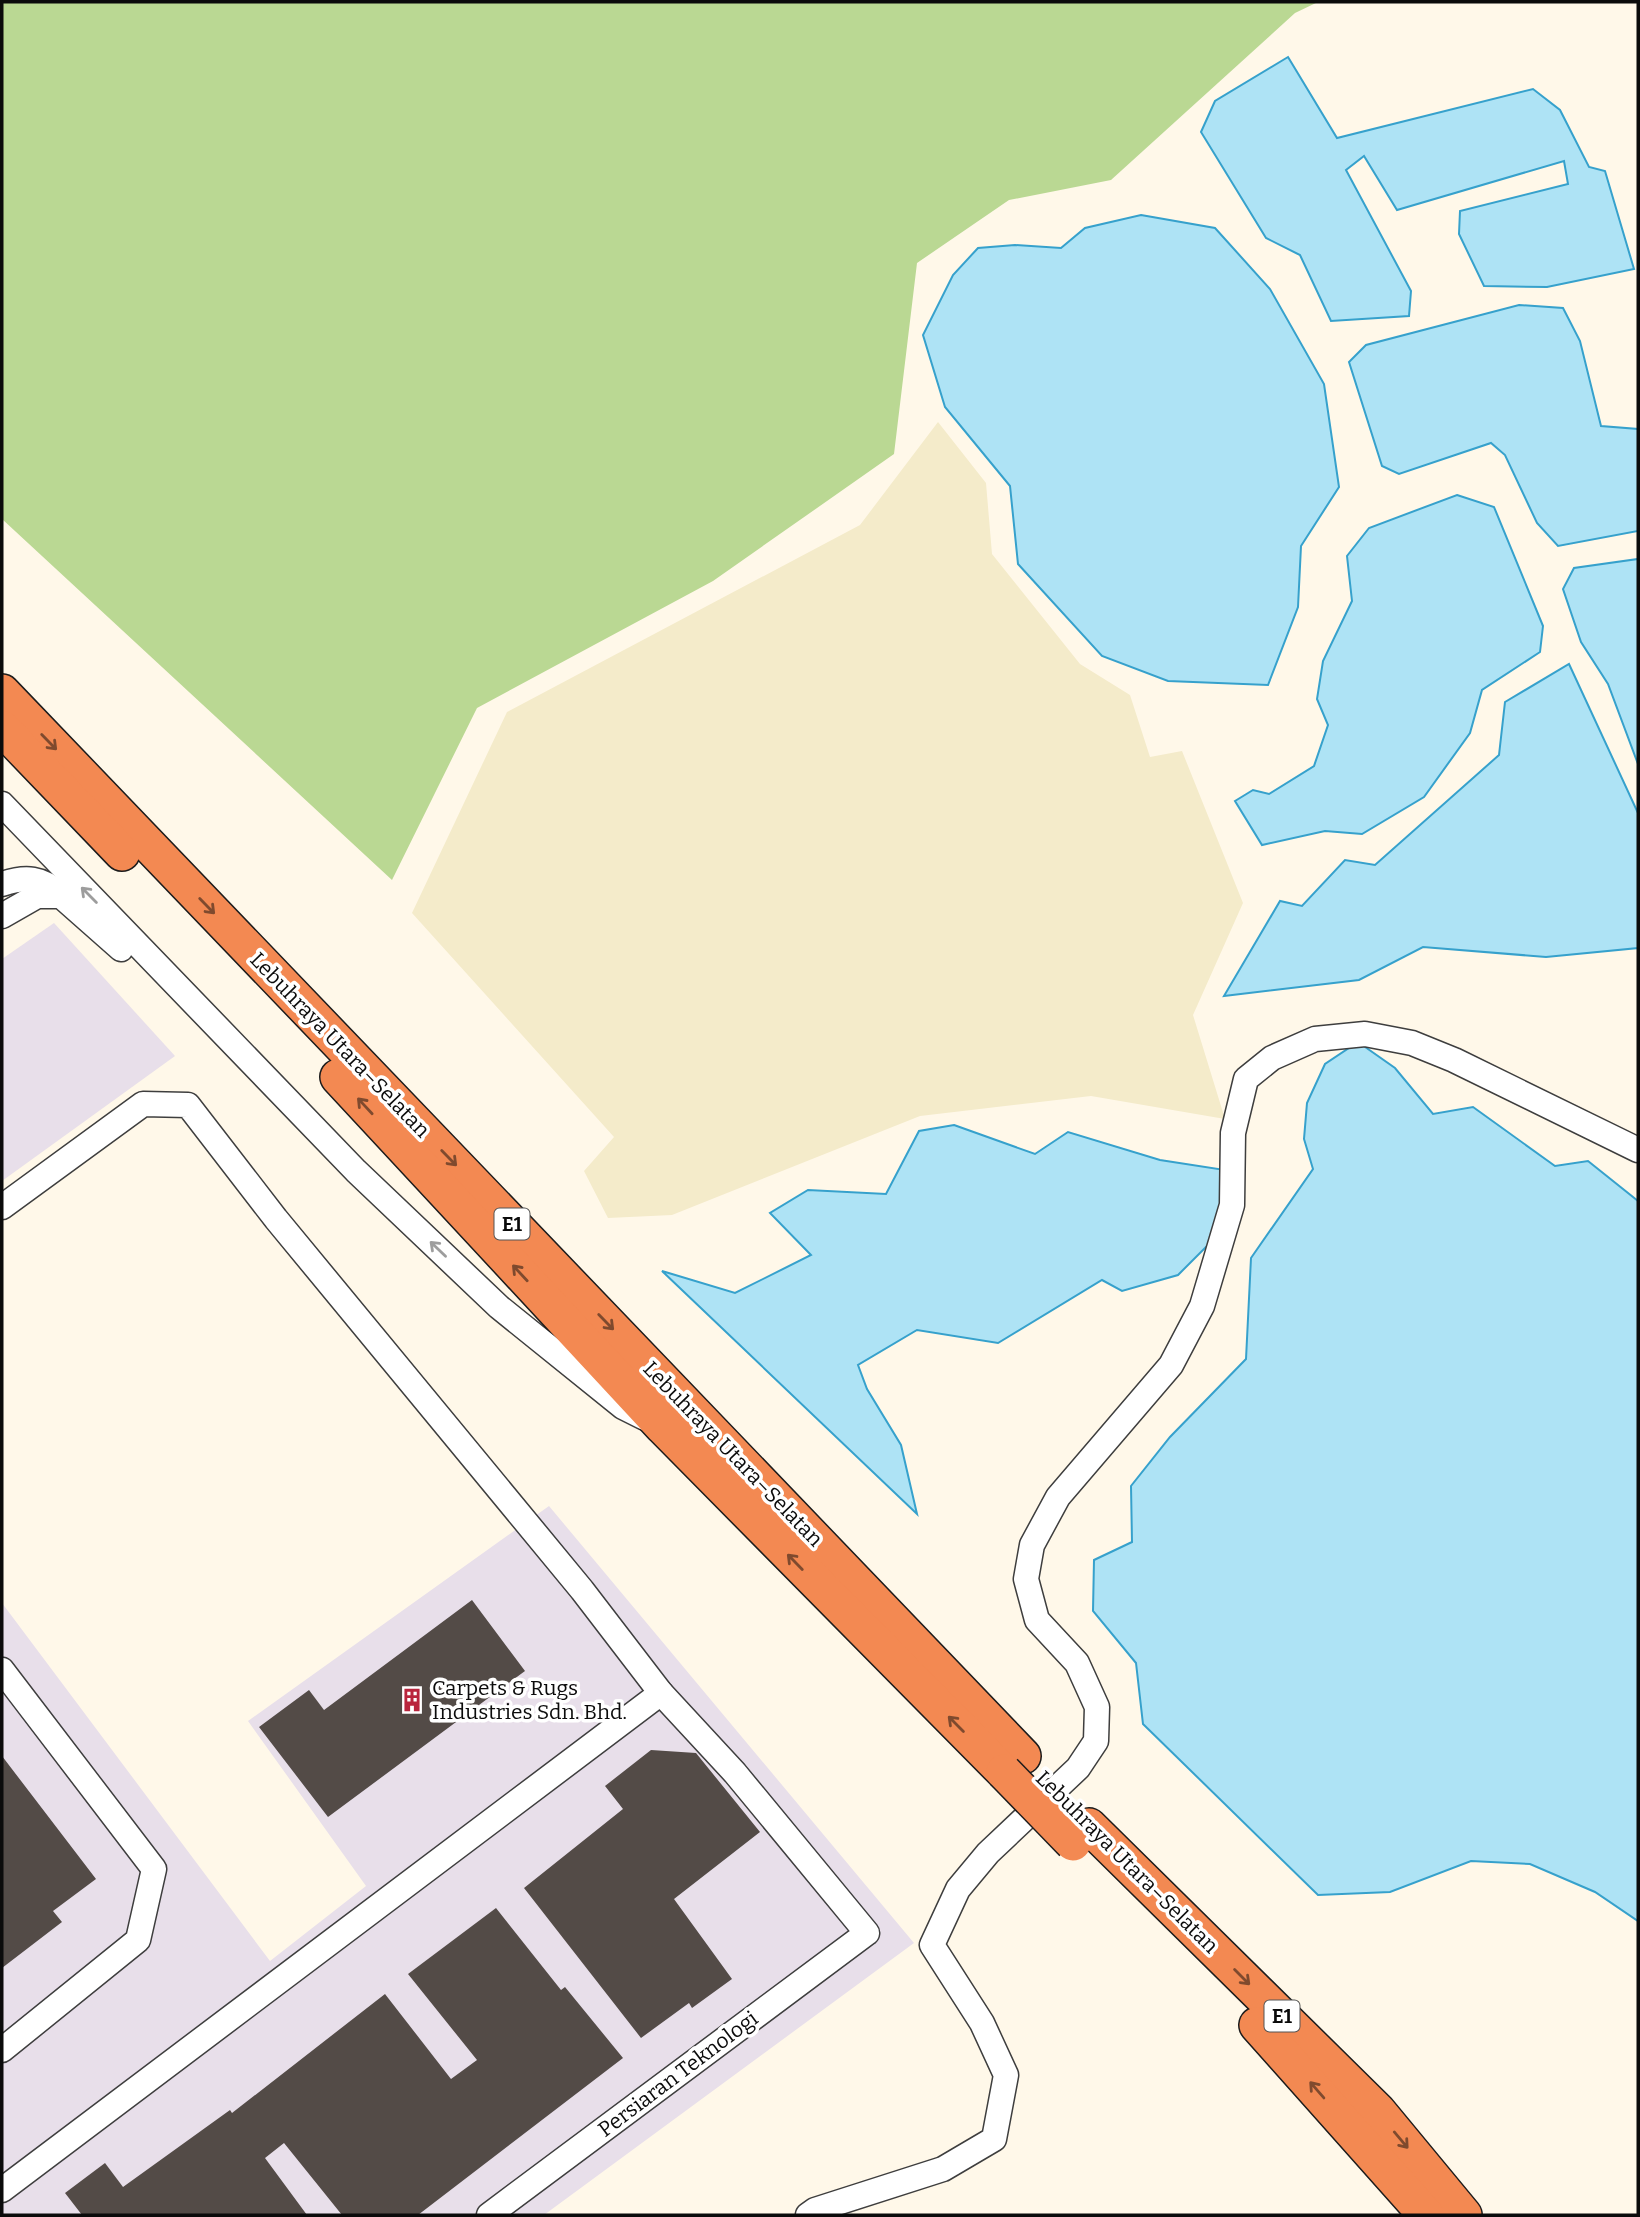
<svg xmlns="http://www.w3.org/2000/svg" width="1640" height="2217" font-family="Bitter,serif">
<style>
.industrial{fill:#e8dfea}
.farmland{fill:#f4ebca}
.forest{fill:#bad893}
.water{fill:#aee3f5;stroke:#36a1cc;stroke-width:2}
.building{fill:#534b47}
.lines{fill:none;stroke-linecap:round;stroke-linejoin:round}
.minor-casing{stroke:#3e3e3e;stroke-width:27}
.highway-casing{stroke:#1c1c1c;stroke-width:38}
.minor{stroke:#fff;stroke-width:24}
.highway{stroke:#f38952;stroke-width:35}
.highway-bridge-casing{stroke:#1c1c1c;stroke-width:38;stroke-linecap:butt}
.highway-bridge{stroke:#f38952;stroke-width:35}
.oneway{stroke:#7f4a2e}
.oneway2{stroke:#9d9d9d}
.labels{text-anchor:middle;stroke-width:7;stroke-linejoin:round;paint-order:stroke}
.shield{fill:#fff;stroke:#545454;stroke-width:2}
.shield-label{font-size:19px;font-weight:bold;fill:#0b0b0b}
.street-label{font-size:21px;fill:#0b0b0b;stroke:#fff}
.poi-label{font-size:21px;fill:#0b0b0b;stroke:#fff;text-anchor:start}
</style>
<rect width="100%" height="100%" fill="#fff8e9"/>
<g class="industrial">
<polygon points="54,923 175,1056 2,1181 2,959"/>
<polygon points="549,1506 914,1943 544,2215 2,2215 2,1603 270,1961 366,1886 248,1721"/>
</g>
<polygon class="farmland" points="938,422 986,483 992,554 1080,664 1130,695 1150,757 1182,751 1243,903 1193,1015 1225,1119 1091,1096 920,1116 672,1215 608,1218 584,1171 614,1137 412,913 507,712 860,525"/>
<polygon class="forest" points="2,2 1318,2 1295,13 1111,180 1009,200 917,263 894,454 713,581 477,708 392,880 2,519"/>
<g class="water">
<polygon points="1288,57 1337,138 1533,89 1560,110 1589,167 1605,171 1634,269 1547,287 1484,286 1459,234 1460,211 1568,184 1564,161 1397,210 1364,156 1346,170 1411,291 1409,316 1331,321 1300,255 1266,238 1201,132 1215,101"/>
<polygon points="1141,215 1215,228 1270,289 1324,384 1339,487 1301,546 1298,607 1268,685 1168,681 1102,656 1018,564 1010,486 945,407 923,335 953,275 978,248 1015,245 1061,248 1085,228"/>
<polygon points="1519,305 1563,308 1580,341 1601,426 1638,429 1638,531 1558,546 1537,523 1505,455 1491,443 1399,474 1382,466 1349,362 1366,345"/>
<polygon points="1457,495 1494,507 1543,626 1540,652 1482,690 1470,733 1424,797 1362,834 1325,831 1262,845 1235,801 1253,790 1269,794 1314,766 1328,725 1317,699 1323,661 1352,601 1347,556 1369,528"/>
<polygon points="1638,559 1638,764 1608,684 1581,642 1563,589 1574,568"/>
<polygon points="1569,664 1638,813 1638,948 1546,957 1423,947 1359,980 1224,996 1280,901 1302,906 1345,860 1375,865 1499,755 1505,702"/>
<polygon points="1358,1042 1395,1068 1433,1114 1473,1107 1555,1166 1588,1161 1638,1201 1638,1921 1595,1892 1530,1864 1471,1861 1390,1892 1318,1895 1143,1724 1136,1663 1093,1611 1094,1560 1132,1542 1131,1486 1170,1437 1246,1359 1251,1258 1313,1169 1304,1139 1307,1103 1325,1064"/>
<polygon points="954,1125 1035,1154 1068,1132 1160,1160 1225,1170 1218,1235 1178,1275 1122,1291 1102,1280 998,1343 917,1330 858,1365 867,1389 901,1445 917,1514 662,1271 735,1293 811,1255 770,1213 808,1190 886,1194 919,1131"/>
</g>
<g class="building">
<polygon points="472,1600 525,1671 328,1817 259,1727 309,1690 324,1710"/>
<polygon points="651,1750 696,1753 760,1832 674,1899 732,1979 692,2008 689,2003 641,2038 524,1888 623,1809 605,1786"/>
<polygon points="2,1756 96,1879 53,1911 62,1922 2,1968"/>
<polygon points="496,1908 561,1990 565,1987 623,2058 418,2215 342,2215 284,2143 265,2158 307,2215 82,2215 65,2193 105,2163 123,2187 230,2110 232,2113 385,1994 451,2079 477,2060 408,1974"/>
</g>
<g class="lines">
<g class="minor-casing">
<g id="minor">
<polyline points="2,804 356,1171 499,1307 623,1407 645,1418"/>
<path d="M2 884C25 876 43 877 60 895"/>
<polyline points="2,916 37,896 61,896 121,949"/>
<polyline points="2,1207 143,1104 188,1105 276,1219 582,1590 661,1693 735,1773 867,1933 489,2215"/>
<polyline points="2,1670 154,1869 138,1940 2,2050"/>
<polyline points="2,2190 661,1693"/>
<polyline points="808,2215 815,2210 943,2169 994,2139 1006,2075 982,2023 932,1945 958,1889 988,1853 1078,1768 1096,1741 1097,1707 1077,1663 1037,1620 1026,1579 1032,1545 1058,1497 1171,1365 1202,1306 1232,1205 1233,1133 1246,1079 1272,1058 1315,1039 1365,1034 1412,1043 1454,1060 1638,1150"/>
</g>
</g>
<g class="highway-casing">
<g id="highway">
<polyline points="2,692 1023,1756"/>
<polyline points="2,728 122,853"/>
<polyline points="338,1077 663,1427 1004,1772"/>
<polyline points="1089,1826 1378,2111 1464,2215"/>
<polyline points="1257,2025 1426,2215"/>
</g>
</g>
<use href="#minor" class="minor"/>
<use href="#highway" class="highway"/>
<g class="highway-bridge-casing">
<polyline id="highway-bridge" points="1004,1772 1073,1843"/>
</g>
<use href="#highway-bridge" class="highway-bridge"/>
</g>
<defs><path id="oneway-shaft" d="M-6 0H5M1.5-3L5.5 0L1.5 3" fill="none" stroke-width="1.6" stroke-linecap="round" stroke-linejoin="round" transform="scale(1.75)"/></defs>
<g class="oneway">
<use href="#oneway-shaft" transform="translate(49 742) rotate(46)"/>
<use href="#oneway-shaft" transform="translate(207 906) rotate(46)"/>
<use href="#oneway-shaft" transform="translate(365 1106) rotate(-133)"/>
<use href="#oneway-shaft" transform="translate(449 1158) rotate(46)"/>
<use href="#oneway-shaft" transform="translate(520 1273) rotate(-133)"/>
<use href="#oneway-shaft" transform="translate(606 1322) rotate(46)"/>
<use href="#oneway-shaft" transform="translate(795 1562) rotate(-134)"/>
<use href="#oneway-shaft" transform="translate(956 1724) rotate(-135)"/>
<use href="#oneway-shaft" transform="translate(1242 1977) rotate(45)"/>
<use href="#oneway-shaft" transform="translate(1317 2090) rotate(-131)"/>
<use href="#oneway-shaft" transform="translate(1401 2140) rotate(50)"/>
</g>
<g class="oneway2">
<use href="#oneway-shaft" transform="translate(89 895) rotate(-135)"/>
<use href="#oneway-shaft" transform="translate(438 1249) rotate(-136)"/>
</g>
<defs>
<g id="building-bare" transform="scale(1.89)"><path d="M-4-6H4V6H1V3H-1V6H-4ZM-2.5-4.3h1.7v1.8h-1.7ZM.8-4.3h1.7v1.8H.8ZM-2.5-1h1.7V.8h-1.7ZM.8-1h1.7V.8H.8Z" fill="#b9253d" stroke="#fff" stroke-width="2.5" paint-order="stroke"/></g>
</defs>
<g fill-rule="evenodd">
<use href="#building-bare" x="412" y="1700"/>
</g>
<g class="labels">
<g class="shield">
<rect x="494.5" y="1208.5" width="35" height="31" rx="5"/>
<rect x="1264.5" y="2000.5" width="35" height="31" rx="5"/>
</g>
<g class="shield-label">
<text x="512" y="1231">E1</text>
<text x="1282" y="2023">E1</text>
</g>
<g class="street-label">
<text transform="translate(340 1045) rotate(46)" y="7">Lebuhraya Utara–Selatan</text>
<text transform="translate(733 1454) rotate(46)" y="7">Lebuhraya Utara–Selatan</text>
<text transform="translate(1127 1862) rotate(45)" y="7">Lebuhraya Utara–Selatan</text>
<text transform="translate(678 2074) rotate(-37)" y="7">Persiaran Teknologi</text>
</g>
<g class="poi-label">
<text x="432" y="1695">Carpets &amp; Rugs<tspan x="432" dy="24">Industries Sdn. Bhd.</tspan></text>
</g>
</g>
<rect width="1640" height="2217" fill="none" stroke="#0b0b0b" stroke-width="7"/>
</svg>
